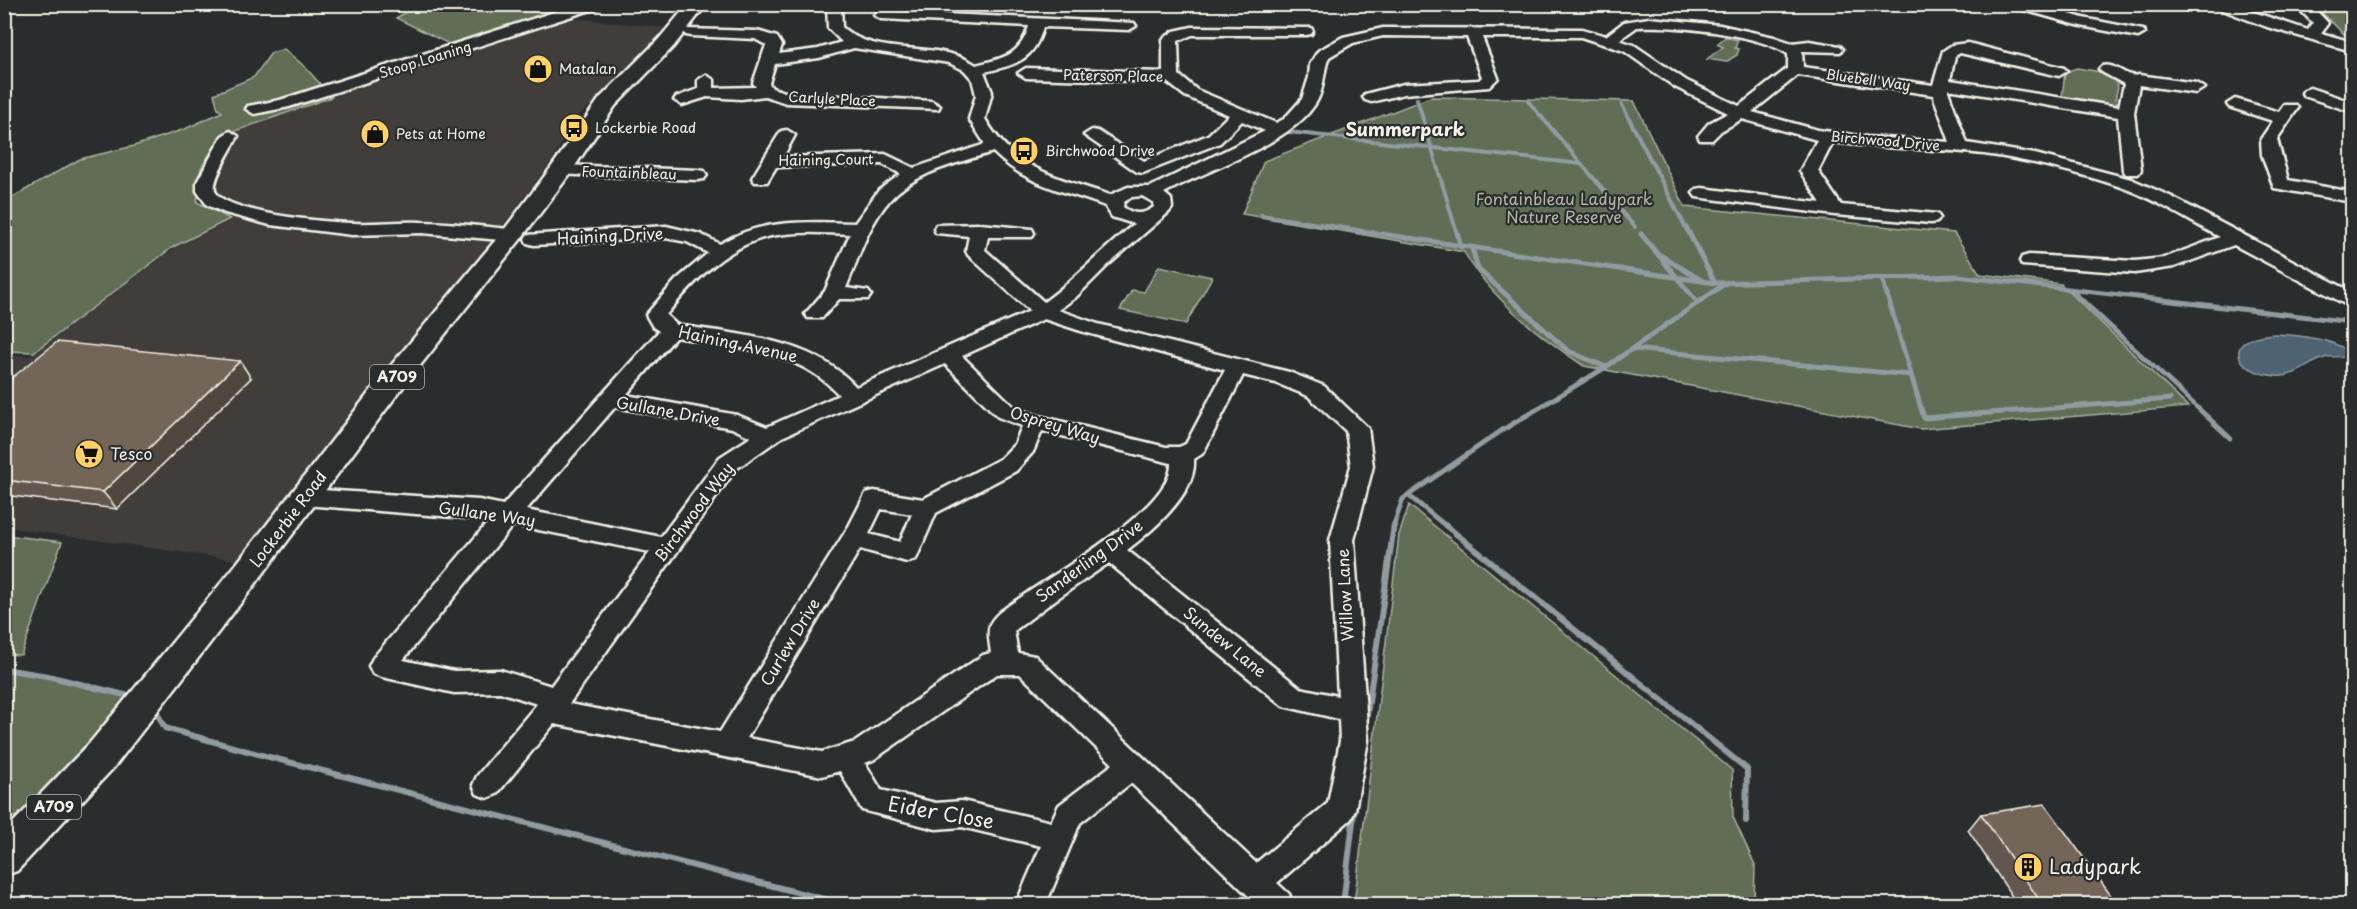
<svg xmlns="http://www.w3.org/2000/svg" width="2357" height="909" font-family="'Playpen Sans',sans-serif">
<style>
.built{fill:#403e3b}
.green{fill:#616e56;stroke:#aab09f;stroke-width:1.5}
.water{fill:#4d6471;stroke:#909ca1;stroke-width:1.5}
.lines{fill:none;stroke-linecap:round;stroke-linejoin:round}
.stream-far2{stroke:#909ca1;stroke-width:4}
.stream-far1{stroke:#909ca1;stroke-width:5}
.stream{stroke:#909ca1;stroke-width:6}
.minor-casing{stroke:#f4f1e8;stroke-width:5}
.major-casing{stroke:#f4f1e8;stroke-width:5}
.minor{fill:#2a2d2e;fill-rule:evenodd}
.major{fill:#2a2d2e;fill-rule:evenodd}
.wall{fill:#63574d;stroke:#f4f1e8;stroke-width:1.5}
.shaded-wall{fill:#50473e;stroke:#f4f1e8;stroke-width:1.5}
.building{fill:#736559;stroke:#f4f1e8;stroke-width:1.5}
.labels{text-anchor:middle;stroke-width:4.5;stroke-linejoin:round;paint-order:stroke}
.far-street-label{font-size:14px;fill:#f4f1e8;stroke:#2a2d2e}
.far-poi-label{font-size:14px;fill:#f4f1e8;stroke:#2a2d2e;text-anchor:start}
.shield{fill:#2a2d2e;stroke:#b7b6b0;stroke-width:1.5}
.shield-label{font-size:15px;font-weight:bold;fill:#f4f1e8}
.park-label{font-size:16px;fill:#b2b6a6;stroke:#2a2d2e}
.street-label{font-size:16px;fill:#f4f1e8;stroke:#2a2d2e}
.poi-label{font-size:16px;fill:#f4f1e8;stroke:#2a2d2e;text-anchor:start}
.far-district-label{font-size:18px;font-weight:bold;fill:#f4f1e8;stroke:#2a2d2e}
.near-street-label{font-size:20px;fill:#f4f1e8;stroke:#2a2d2e}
.near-poi-label{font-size:20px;fill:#f4f1e8;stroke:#2a2d2e;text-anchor:start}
</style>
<rect width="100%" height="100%" fill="#2a2d2e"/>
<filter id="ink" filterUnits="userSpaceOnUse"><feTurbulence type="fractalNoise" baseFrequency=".0167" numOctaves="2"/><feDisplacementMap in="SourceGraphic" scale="12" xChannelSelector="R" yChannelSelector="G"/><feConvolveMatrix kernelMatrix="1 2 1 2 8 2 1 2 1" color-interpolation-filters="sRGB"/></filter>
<g filter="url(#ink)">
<polygon class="built" points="562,17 666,28 614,83 573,121 553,159 475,263 237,560 5,527 5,355 30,356 176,247 234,219 201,201 204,167 224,135 335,97 332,93"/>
<g class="green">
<polygon points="418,5 578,5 453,46 396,18"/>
<polygon points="2314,5 2352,5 2352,42"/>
<polygon points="1725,37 1738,40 1735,48 1739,49 1737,55 1726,62 1707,59 1723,47 1717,44"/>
<polygon points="284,49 304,66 332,97 221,136 201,168 197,202 230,219 173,247 34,352 5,351 4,202 80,159 134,146 185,129 222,112 218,109 214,94 254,77 271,53"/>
<polygon points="2077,68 2101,72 2115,80 2118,87 2115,100 2119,107 2062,97 2065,72"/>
<path d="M1431 97 1634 101 1685 207 1954 233 1980 274 2061 284 2188 407 1921 429 1584 366C1540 337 1490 298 1464 252L1242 214 1264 161Z"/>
<polygon points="1159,266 1212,277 1186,324 1120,310 1132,290 1144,292"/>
<polygon points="1409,505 1732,770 1733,817 1755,865 1754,904 1354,904 1399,535"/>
<polygon points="5,535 62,542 21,655 5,654"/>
<polygon points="4,669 48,676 133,697 26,821 5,814"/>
</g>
<path class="water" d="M2276 334C2295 335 2341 339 2352 356 2344 357 2336 356 2328 357 2309 361 2297 378 2276 376 2232 372 2221 336 2276 334Z"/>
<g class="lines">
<g class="stream-far2">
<polyline points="1417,99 1456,230"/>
<polyline points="1528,101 1613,201"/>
<polyline points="1622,105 1687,230"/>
<polyline points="1288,132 1582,164"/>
<polyline points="1619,209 1635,227"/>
<polyline points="1261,215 1357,230"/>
</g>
<g class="stream-far1">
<polyline points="1347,229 1715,283 1957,276 2352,322"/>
<polyline points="1456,229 1461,247"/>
<polyline points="1687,229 1715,283"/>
<polyline points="1641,234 1698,303"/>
<polyline points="1472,248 1478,269 1568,351 1606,367"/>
<polyline points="1660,255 1701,280"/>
<polyline points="1882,278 1924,418 2170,399"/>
<polyline points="2071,290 2230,438"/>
<polyline points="1632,349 1911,375"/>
<polyline points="1408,495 1447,527"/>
<polyline points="1393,527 1403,499 1501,431 1606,367 1726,283"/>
</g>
<g class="stream">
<polyline points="1445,525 1747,769 1746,821"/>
<polyline points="4,669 48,676 133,697"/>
<polyline points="156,711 165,728 265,756 843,904"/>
<polyline points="1366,722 1394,525"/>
<polyline points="1343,904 1355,805"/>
</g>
<g class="minor-casing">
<g id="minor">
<polygon points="579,4 602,4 600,7 289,107 254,114 246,109 248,106 280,100"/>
<path d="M827 4H841L842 27C878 60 936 38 976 65 1004 58 1020 56 1029 26L881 19 874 15 881 11 1134 23 1136 26 1129 30 1043 27C1034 61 1015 65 984 72L992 92 985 119C1016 171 1057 177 1110 195L1128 187H1150L1265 131 1242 121 1220 143 1143 173 1137 172 1084 135 1092 130 1098 131 1144 161 1208 135 1229 115 1185 96 1167 82 1026 78 1018 73 1026 68 1163 72V39L1174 31 1192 27 1311 28 1313 31 1311 34 1306 35H1192L1178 41 1179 75 1197 90 1276 123 1284 119 1302 99 1309 77 1310 64 1318 51 1343 37 1383 28 1582 29 1606 36 1624 22 1649 18 1720 25 1774 37 1792 43 1809 41 1840 46 1843 49 1840 52 1802 51 1803 67 1933 85 1943 51 1952 45 1968 43 2064 68 2067 71 2059 76 1960 53 1955 56 1950 80 2119 107 2124 84 2102 72 2099 69 2102 66C2116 62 2126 79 2139 75L2196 83 2204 88 2196 93 2139 85 2134 113 2141 170 2138 174H2126L2123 170 2118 117 1948 89V91L1967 143 2035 154 2131 179 2172 197 2352 292V306L2345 304 2234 245 2174 267 2135 273 2022 265 2020 261 2022 257 2029 255 2135 261 2164 258 2220 237C2187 220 2154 198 2118 186 2075 172 2028 160 1984 154 1934 148 1883 149 1833 142L1818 171 1841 205 1937 214 1940 218 1937 222 1931 223 1835 215 1696 197 1693 193 1696 189 1702 188 1821 203 1800 171 1817 140 1742 119 1721 131 1712 140H1700L1698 136 1709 123 1728 113 1675 87 1624 51 1581 37H1482L1498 78 1489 87 1404 94 1371 102 1365 100 1363 97 1365 94 1404 84 1479 80 1482 77 1467 37 1383 36 1353 43 1329 57C1323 70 1325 87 1317 101 1293 144 1207 169 1164 193L1171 199 1172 208 1169 212 1108 265 1075 298 1058 310 1098 324 1289 372 1324 386 1368 428 1373 466 1354 540 1368 741 1355 810 1351 819 1277 883 1289 894 1293 904H1257L1131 783 1080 823 1046 904H1016L1041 846 962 827 936 829 862 810 840 771 822 776 554 724 497 794 487 798 477 794 473 785 477 776 537 704 500 692 454 693 382 677 373 674 369 666 373 658 490 520 305 505 297 503 293 497 297 491 305 489 479 500 503 505 659 331 653 327 646 315 676 280 708 253 687 242 666 238 534 245 527 243 525 239 527 235 666 226 700 234 720 244C762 218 808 222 855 223L879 190 901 174 882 164 776 167 767 182H755L752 178 781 131 787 130 795 135 783 157 885 154 914 168 985 144 969 119 976 95 972 79 964 70 949 63 854 48 819 58 775 64 769 83 772 88 788 93 932 101 940 106 938 109 786 103 765 96 741 99 707 97 682 105 674 100 676 97 698 89V80L706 75 714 80V88L756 87 753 83 766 45 755 39 691 36 686 35 684 32 686 29 757 31 777 37 782 45 779 54 818 49 842 42 828 28ZM1637 27C1675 25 1758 34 1788 54V68L1739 106 1687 81 1634 45 1619 40ZM1798 75 1933 95 1950 142 1867 137 1818 130 1752 112ZM993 152C1027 186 1063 190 1105 206L1112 217 1134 224C1103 249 1076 279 1044 302L985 250 988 237H1032L1034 233 1032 229 980 224 936 225 934 229 936 233 969 236 966 251 968 255 1030 311 856 387C812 338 738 335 677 325L666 315C693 282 727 245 771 236 797 231 824 233 850 234L825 291 805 314 808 318H822L839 299H868L871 295 868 291 846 288C858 259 868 225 889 201 914 172 958 163 993 152ZM1142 196 1153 202 1154 207C1143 215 1134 215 1123 207L1124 202 1132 197ZM1044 319 1084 332 1225 370 1186 444 1179 447H1166L1039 416 1014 407 962 356ZM676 337C732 347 799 349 839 395L767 427 737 415 626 395ZM945 364 998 417 1022 426 1015 444 1000 459 923 499 874 491 866 493 849 526 720 732 569 704 736 469 782 437ZM1243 375 1276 383 1308 396 1346 431 1351 466 1330 540 1338 696 1300 688 1127 550C1152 531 1197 493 1194 459L1202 454 1205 449ZM615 407 732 428 751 437 720 457 661 537 526 510ZM1042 431 1171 463C1173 507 1058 571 1024 595 1014 603 994 613 990 625 987 633 990 644 991 653L983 655 855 742 822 752 747 738 860 549 907 562 916 559 936 513 1016 471 1033 452ZM881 509 912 514 900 542 869 534ZM513 525 650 552 551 686 500 670 454 671 403 660ZM1109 563 1283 706 1339 719 1340 741 1328 803 1256 863 1035 656 1018 653 1014 631 1055 600ZM997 674H1020L1113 764 1059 805 1051 822 962 801 936 803 881 790 865 763 873 760Z"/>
<polygon points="2011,4 2036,4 2083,18 2143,30 2145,33 2138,37 2081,26 2013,7"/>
<polygon points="2207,4 2229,4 2308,30 2313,23 2294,4 2310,4 2328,23 2321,33 2352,42 2352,51 2267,27"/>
<polygon points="2310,88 2352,102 2352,112 2304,96 2302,93 2304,90"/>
<polygon points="2235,99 2279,112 2284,105 2296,105 2298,108 2277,139 2288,180 2352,192 2352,202 2274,188 2262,155 2261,139 2273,121 2229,107 2227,104"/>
<path d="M230 131 238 136C233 147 212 178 215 190 220 213 330 223 353 223 376 224 398 221 421 222 451 222 482 227 512 229L519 231 521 235 519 239 512 241 422 233 352 235 270 225 225 213 207 205 197 191V182L222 136Z"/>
<polygon points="561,165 698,170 704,171 707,175 704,179 698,180 555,174 552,170 555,166"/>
</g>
</g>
<g class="major-casing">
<polygon id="major" points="688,4 707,4 673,47 615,106 569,175 520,240 399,392 253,587 115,766 17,871 4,876 4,832 89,744 231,571 379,380 504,230 553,165 600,98 659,39"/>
</g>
<use href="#minor" class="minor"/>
<use href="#major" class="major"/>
</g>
<g class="wall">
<polygon points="251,378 117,509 4,495 4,384"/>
<polygon points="1981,814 2117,904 2017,904 1968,830"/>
</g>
<polygon class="shaded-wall" points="240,361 251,378 117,509 103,492"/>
<g class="building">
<polygon points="57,342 240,361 103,492 4,480 4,384"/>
<polygon points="2045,804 2117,904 2042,904 1981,814"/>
</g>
</g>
<defs>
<g id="shop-disc" transform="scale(1.5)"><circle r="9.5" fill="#ffd166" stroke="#2a2d2e"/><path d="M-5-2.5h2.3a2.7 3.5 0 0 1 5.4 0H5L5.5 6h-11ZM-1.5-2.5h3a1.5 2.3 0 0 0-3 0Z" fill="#111"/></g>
<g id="bus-disc" transform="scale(1.5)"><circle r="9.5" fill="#ffd166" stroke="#2a2d2e"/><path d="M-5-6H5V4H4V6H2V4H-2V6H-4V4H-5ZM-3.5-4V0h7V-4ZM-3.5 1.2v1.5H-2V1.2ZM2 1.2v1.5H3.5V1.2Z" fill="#111"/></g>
<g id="supermarket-disc" transform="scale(1.5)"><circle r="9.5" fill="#ffd166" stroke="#2a2d2e"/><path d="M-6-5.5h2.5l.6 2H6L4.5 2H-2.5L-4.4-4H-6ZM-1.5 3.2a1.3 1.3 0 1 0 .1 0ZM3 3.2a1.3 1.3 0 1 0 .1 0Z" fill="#111"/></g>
<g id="building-disc" transform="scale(1.5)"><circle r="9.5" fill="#ffd166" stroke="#2a2d2e"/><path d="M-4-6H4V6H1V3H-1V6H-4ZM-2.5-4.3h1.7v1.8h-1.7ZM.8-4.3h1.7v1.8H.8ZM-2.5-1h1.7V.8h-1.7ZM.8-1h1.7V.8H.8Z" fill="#111"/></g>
</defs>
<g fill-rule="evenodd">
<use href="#shop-disc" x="538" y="69"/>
<use href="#bus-disc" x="574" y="128"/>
<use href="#shop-disc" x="375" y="134"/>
<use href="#bus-disc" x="1024" y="151"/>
<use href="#supermarket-disc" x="89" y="454"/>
<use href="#building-disc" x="2028" y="867"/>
</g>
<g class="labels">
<g class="far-street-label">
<text transform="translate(425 60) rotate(-17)" y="5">Stoop Loaning</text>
<text transform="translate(1113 76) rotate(1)" y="5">Paterson Place</text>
<text transform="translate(1868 80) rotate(8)" y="5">Bluebell Way</text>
<text transform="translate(832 99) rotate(3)" y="5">Carlyle Place</text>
<text transform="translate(1885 141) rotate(5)" y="5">Birchwood Drive</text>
<text transform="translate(826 160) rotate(-1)" y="5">Haining Court</text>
<text transform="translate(629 173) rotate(2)" y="5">Fountainbleau</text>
</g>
<g class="far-poi-label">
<text x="559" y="74">Matalan</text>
<text x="595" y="133">Lockerbie Road</text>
<text x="396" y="139">Pets at Home</text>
<text x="1045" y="156">Birchwood Drive</text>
</g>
<g class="shield">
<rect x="370" y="365" width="54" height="24" rx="4.5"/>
<rect x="27" y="795" width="54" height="24" rx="4.5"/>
</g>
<g class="shield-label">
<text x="397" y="382">A709</text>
<text x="54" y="812">A709</text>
</g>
<g class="park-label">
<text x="1564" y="205">Fontainbleau Ladypark<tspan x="1564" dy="18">Nature Reserve</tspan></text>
</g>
<g class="street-label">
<text transform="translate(610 236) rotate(-3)" y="6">Haining Drive</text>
<text transform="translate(738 344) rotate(12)" y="6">Haining Avenue</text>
<text transform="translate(668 411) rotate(10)" y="6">Gullane Drive</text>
<text transform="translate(1055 425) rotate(17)" y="6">Osprey Way</text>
<text transform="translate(694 512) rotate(-53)" y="6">Birchwood Way</text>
<text transform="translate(487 514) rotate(8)" y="6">Gullane Way</text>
<text transform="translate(288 519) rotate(-53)" y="6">Lockerbie Road</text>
<text transform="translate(1089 561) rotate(-36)" y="6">Sanderling Drive</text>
<text transform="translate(1345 595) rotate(-93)" y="6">Willow Lane</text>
<text transform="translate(790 642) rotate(-59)" y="6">Curlew Drive</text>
<text transform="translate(1225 642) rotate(39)" y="6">Sundew Lane</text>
</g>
<g class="poi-label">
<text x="110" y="460">Tesco</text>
</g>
<g class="far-district-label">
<text x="1405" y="136">Summerpark</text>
</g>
<g class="near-street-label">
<text transform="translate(941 813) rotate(10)" y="7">Eider Close</text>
</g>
<g class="near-poi-label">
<text x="2049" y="874">Ladypark</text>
</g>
</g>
<rect width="2357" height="909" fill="none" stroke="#2a2d2e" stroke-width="24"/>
<rect x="12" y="12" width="2333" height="885" fill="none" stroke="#f4f1e8" stroke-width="2" filter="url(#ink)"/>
</svg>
